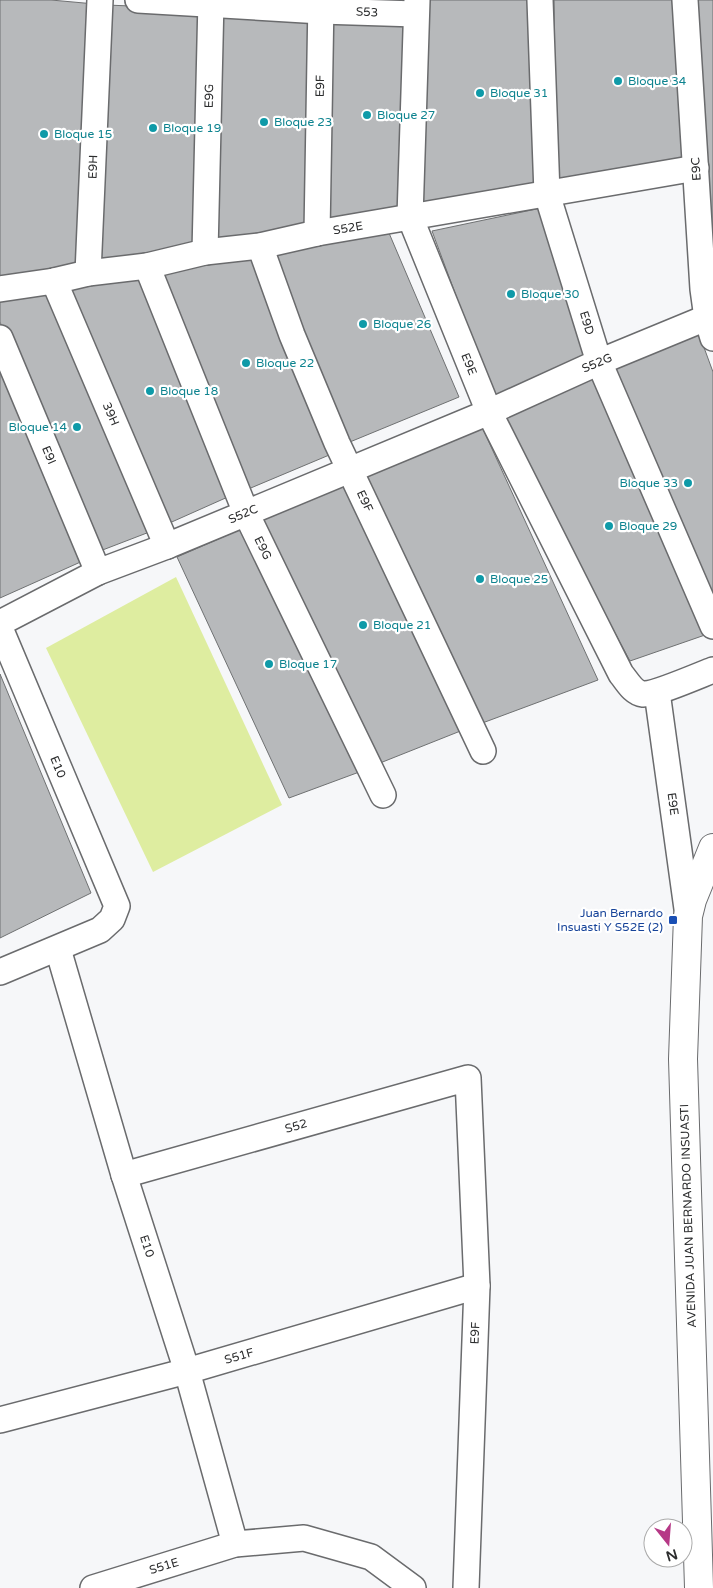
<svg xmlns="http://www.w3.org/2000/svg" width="713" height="1588" font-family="'Varela Round',sans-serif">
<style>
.green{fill:#deeda0}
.building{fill:#b7b9bb;stroke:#6f7172}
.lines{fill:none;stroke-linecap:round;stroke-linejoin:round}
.street-casing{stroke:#6a6b6d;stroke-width:28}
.secondary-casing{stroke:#6a6b6d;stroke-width:30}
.street{stroke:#fff;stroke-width:25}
.secondary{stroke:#fff;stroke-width:28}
.culture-dot{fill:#0f9aa8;stroke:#fff;stroke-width:2}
.transit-dot{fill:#1a4fb4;stroke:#fff;stroke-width:2}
.labels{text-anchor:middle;stroke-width:4.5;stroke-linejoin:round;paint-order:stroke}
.street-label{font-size:12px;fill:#2c2d2e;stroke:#fff}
.culture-label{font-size:12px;fill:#0d838f;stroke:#fff;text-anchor:start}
.transit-label{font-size:12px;fill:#164399;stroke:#fff;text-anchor:end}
</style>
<rect width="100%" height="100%" fill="#f6f7f9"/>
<polygon class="green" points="176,577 282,805 153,872 46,648"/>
<g class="building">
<polygon points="0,0 51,0 95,4 81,264 0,279"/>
<polygon points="427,0 531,0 538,187 421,207"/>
<polygon points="554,0 672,0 688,162 556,183"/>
<polygon points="698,0 713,0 713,300"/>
<polygon points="106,5 207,9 200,247 98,264"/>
<polygon points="216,8 317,16 311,228 212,245"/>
<polygon points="328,18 410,19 405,211 323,226"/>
<polygon points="541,208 587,357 494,398 432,231"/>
<polygon points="386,226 459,397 345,444 268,250"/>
<polygon points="254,254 334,453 246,490 157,272"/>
<polygon points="144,273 230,496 165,525 65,287"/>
<polygon points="50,287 152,531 100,551 0,322 0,297"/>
<polygon points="695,323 713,372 713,594 610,366"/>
<polygon points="0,357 85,560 0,598"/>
<polygon points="597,374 705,635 630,661 499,418"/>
<polygon points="482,427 598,680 477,725 361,479"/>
<polygon points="349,481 468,728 375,765 258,521"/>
<polygon points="246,527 362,771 289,798 177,557"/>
<polygon points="0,674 91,893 0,938"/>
</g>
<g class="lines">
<g class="street-casing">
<g id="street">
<polyline points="138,0 321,11 416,14"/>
<path d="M417 0 410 217 489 412 621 674C627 681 633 693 643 694 654 695 700 675 713 670"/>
<polyline points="540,0 547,194 599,362 713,626"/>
<polyline points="685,0 703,289 707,318 713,338"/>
<polyline points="317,233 321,0"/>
<polyline points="260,246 292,335 337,443 483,751"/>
<polyline points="205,252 211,0"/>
<polyline points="147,266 246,513 383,795"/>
<polyline points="88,273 100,0"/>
<polyline points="54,281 167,546"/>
<polyline points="0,289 54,281 88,273 147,266 205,252 260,246 317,233 696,168"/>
<polyline points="0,338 98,572"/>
<polyline points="0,623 98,572 167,546 489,412 599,362 713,315"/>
<polyline points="0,628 117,906 112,919 100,930 0,972"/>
<polyline points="657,692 688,916"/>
<polyline points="58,949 124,1175 187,1371 235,1544"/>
<polyline points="124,1175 468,1078 477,1286 466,1588"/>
<polyline points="0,1420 187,1371 477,1286"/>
<polyline points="93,1588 235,1544 304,1538 371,1557 413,1588"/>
</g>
</g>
<g class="secondary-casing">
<polyline id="secondary" points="699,1588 683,1059 688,916 692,900 713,848"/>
</g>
<use href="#street" class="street"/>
<use href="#secondary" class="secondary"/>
</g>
<g class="culture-dot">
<circle cx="618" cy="81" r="5"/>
<circle cx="480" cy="93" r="5"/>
<circle cx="367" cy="115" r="5"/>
<circle cx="264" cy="122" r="5"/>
<circle cx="153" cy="128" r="5"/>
<circle cx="44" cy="134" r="5"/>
<circle cx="511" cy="294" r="5"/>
<circle cx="363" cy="324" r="5"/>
<circle cx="246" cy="363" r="5"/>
<circle cx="150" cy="391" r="5"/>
<circle cx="77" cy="427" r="5"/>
<circle cx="688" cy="483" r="5"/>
<circle cx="609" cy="526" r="5"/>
<circle cx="480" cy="579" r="5"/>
<circle cx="363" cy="625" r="5"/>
<circle cx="269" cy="664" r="5"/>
</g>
<rect class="transit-dot" x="668" y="915" width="10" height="10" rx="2.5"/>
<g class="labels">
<g class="street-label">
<text transform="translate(367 12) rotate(2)" y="4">S53</text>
<text transform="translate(320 86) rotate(-89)" y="4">E9F</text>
<text transform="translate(209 96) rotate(-89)" y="4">E9G</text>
<text transform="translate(93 167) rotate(-88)" y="4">E9H</text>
<text transform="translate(696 169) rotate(-94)" y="4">E9C</text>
<text transform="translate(348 228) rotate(-10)" y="4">S52E</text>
<text transform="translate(587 323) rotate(73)" y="4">E9D</text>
<text transform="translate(597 363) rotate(-23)" y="4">S52G</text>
<text transform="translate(469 364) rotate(68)" y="4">E9E</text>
<text transform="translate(111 414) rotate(67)" y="4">39H</text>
<text transform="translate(49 455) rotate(67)" y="4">E9I</text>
<text transform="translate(365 501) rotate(65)" y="4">E9F</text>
<text transform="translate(243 514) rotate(-23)" y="4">S52C</text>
<text transform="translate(263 548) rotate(64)" y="4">E9G</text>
<text transform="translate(58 767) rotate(67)" y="4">E10</text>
<text transform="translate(673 804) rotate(82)" y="4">E9E</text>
<text transform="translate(296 1126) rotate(-16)" y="4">S52</text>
<text transform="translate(688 1216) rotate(-92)" y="4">AVENIDA JUAN BERNARDO INSUASTI</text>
<text transform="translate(147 1246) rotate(72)" y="4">E10</text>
<text transform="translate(475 1333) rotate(-88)" y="4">E9F</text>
<text transform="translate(239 1356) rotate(-16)" y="4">S51F</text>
<text transform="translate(164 1566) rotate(-17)" y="4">S51E</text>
</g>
<g class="culture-label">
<text x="628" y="85">Bloque 34</text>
<text x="490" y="97">Bloque 31</text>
<text x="377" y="119">Bloque 27</text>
<text x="274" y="126">Bloque 23</text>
<text x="163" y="132">Bloque 19</text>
<text x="54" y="138">Bloque 15</text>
<text x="521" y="298">Bloque 30</text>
<text x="373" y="328">Bloque 26</text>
<text x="256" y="367">Bloque 22</text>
<text x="160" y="395">Bloque 18</text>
<text x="67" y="431" text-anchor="end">Bloque 14</text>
<text x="678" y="487" text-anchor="end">Bloque 33</text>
<text x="619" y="530">Bloque 29</text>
<text x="490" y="583">Bloque 25</text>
<text x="373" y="629">Bloque 21</text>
<text x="279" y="668">Bloque 17</text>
</g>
<g class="transit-label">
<text x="663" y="917">Juan Bernardo<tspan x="663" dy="14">Insuasti Y S52E (2)</tspan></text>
</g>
</g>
<g transform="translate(668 1543) rotate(163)"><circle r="24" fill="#ffffff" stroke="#ababab"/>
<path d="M0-4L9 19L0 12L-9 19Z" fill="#b63886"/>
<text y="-8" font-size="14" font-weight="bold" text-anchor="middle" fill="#2c2d2e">N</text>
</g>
</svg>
